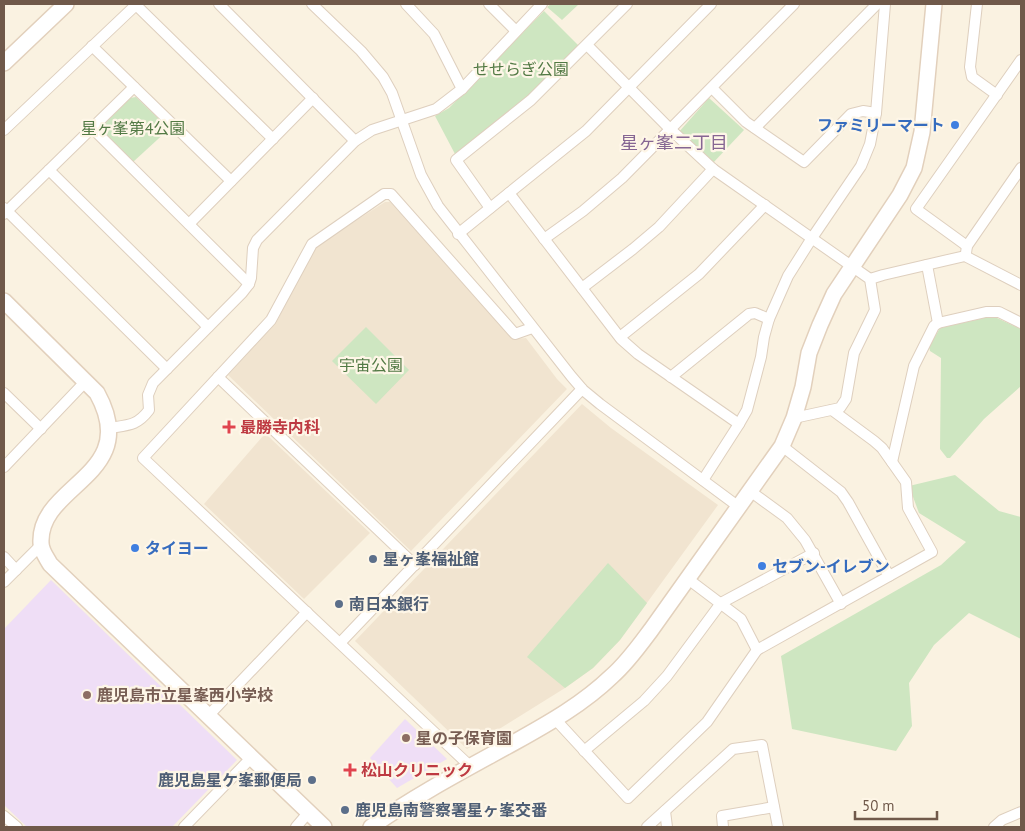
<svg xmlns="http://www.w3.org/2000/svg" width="1025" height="831" font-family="'PT Sans','Noto Sans JP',sans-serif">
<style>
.residential{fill:#f1e4d0}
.education{fill:#efdef6}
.green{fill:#cee6c1}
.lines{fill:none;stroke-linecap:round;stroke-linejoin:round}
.street-casing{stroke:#decfbe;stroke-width:12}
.secondary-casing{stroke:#e2d0bc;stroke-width:18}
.street{stroke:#fff;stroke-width:10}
.secondary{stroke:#fff;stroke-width:15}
.shop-dot{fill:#3f7fe0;stroke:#fef6e7;stroke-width:2}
.health-dot{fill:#e0444e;stroke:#fef6e7;stroke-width:2}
.service-dot{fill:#5c6f8a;stroke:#fef6e7;stroke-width:2}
.education-dot{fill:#8d6e63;stroke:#fef6e7;stroke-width:2}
.labels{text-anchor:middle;stroke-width:4.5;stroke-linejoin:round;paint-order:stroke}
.park-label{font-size:16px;fill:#537a45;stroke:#fef6e7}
.shop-label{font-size:16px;font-weight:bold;fill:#366cbe;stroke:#fef6e7;text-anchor:start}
.health-label{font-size:16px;font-weight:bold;fill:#be3a42;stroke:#fef6e7;text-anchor:start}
.service-label{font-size:16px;font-weight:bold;fill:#4e5e75;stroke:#fef6e7;text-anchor:start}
.education-label{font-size:16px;font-weight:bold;fill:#785e54;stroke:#fef6e7;text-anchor:start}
.neighbourhood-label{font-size:18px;fill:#866693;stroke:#fef6e7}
</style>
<rect width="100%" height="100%" fill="#faf2e1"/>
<g class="residential">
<polygon points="385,202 390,202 513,339 526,338 557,379 567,389 411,551 228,375 276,323 315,247"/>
<polygon points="582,404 611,428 718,505 620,640 593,668 565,688 467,749 355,641"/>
<polygon points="263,436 268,436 370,533 304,599 204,504"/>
</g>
<g class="education">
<polygon points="51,580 237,760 172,827 27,827 4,805 4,629"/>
<polygon points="405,719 447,759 397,788 370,758"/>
</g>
<g class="green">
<polygon points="551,4 579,4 562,20 547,7"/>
<polygon points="544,11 579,46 532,93 455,154 435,116 449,108"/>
<polygon points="136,97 169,129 133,162 101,132 100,127 130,98"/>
<polygon points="709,98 744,130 712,164 678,133"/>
<polygon points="984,318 997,318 1021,329 1021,386 984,419 950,458 947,458 940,449 941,358 930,351 929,347 940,328"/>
<polygon points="366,327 409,370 376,404 332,361"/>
<polygon points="955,475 999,511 1021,517 1021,639 969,613 934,645 909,683 912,726 896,751 792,729 781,656 941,565 966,542 919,513 909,486"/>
<polygon points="608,563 647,603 620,640 593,668 565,688 527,657"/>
</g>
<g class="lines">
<g class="street-casing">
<g id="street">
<polyline points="219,4 355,141"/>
<polyline points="312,4 361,51 383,77 392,93 421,175 438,206 571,376 583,390 600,404 739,507"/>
<polyline points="406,4 434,34 462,89"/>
<polyline points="489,4 516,31"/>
<polyline points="977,4 970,67 972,77 997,95"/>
<polyline points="136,5 273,139"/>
<polyline points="587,45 670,129 713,169 870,279 875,310 854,353 846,399 840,408 794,418"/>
<polyline points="92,46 231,181"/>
<polyline points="712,88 746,122 804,162 851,114 863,111 876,113"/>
<polyline points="92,128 249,284"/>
<polyline points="755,128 877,4"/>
<polyline points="4,130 137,4"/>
<polyline points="49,170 208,327"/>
<polyline points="509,193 621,339 638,354 739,424"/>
<polyline points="4,208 167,369"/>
<polyline points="490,208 456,160 531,100 627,4"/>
<polyline points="4,214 134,87"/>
<polyline points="189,224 313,98"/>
<polyline points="458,234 586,131 711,4"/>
<polyline points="544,239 583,211 622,178 794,4"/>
<polyline points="967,246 916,209 1021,60"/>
<polyline points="966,253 967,246 1021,168"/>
<polyline points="927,265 938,323"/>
<polyline points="870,279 883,275 965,256 1021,285"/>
<polyline points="582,288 633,249 659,227 713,169"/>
<polyline points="620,337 699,274 765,205"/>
<polyline points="218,377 415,565"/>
<polyline points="671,377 749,314 755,313 769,319"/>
<polyline points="4,393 41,429"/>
<path d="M109 428C128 425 137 426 149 410L148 395 153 383 242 293 249 284 251 278 253 248 257 240 355 141 372 130 436 109 462 89 542 4"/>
<polyline points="782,446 841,492 848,502 889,576"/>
<polyline points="892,462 914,366 934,326 938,323 986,312 999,312 1021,323"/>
<polyline points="4,467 86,381"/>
<polyline points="703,480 739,424 747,410 761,357 764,337 769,319 788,276 812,238 861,166 870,144 876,113 885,4"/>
<polyline points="750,491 787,518 805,540 841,604"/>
<polyline points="4,557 16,570"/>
<polyline points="688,579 741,619 757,650"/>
<polyline points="4,582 41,545"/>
<polyline points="340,643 582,389"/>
<polyline points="208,716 307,612"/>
<polyline points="555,719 628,798 707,722 757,650 932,552 908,508 906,482 882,448 874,441 832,410"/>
<polyline points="584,751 644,701 667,676 721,603 814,553"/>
<polyline points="471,767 143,458 271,320 312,244 384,194 391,194 515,334 532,328"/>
<polyline points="665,811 667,827"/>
<polyline points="4,816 17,827"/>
<polyline points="184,827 251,758"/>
<polyline points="296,827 308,813"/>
<polyline points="647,827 733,749 762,745 778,827"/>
<polyline points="723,827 722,816 774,807"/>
<polyline points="994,827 1002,820 1021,812"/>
</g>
</g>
<g class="secondary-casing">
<g id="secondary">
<polyline points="4,63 66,4"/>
<path d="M4 301 97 393C143 476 38 484 41 543 41 551 47 558 50 564L324 827"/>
<path d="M371 827C416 795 466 769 515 742 549 723 583 704 612 676 627 663 639 646 651 630L782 446 794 418 803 387 809 353 820 325 834 294 900 195 914 168 922 132 934 4"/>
</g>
</g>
<use href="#street" class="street"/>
<use href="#secondary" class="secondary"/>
</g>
<g class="shop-dot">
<circle cx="955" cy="125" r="5"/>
<circle cx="135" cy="548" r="5"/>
<circle cx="762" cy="566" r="5"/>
</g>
<g class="health-dot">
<path d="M226.5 419.5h5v5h5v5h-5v5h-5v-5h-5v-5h5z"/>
<path d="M347.5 762.5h5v5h5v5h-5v5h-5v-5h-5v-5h5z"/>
</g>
<g class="service-dot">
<circle cx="373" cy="559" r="5"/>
<circle cx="339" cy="604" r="5"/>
<circle cx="312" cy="780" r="5"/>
<circle cx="345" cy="810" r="5"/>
</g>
<g class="education-dot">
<circle cx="87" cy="695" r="5"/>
<circle cx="406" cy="738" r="5"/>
</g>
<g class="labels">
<g class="park-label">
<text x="521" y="75">せせらぎ公園</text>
<text x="133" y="134">星ヶ峯第4公園</text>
<text x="371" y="371">宇宙公園</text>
</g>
<g class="shop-label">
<text x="945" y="131" text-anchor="end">ファミリーマート</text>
<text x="145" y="554">タイヨー</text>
<text x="772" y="572">セブン-イレブン</text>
</g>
<g class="health-label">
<text x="240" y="433">最勝寺内科</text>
<text x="361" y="776">松山クリニック</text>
</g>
<g class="service-label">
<text x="383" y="565">星ヶ峯福祉館</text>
<text x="349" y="610">南日本銀行</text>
<text x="302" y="786" text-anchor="end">鹿児島星ケ峯郵便局</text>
<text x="355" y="816">鹿児島南警察署星ヶ峯交番</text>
</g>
<g class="education-label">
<text x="97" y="701">鹿児島市立星峯西小学校</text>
<text x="416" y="744">星の子保育園</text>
</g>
<g class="neighbourhood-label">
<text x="674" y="149">星ヶ峯二丁目</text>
</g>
</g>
<rect width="1025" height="831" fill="none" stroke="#70594a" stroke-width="10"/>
<path d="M855 811v8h82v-8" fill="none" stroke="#70594a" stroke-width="2.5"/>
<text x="862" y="811" font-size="15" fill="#70594a" stroke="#fef6e7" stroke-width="4" paint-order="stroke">50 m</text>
</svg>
